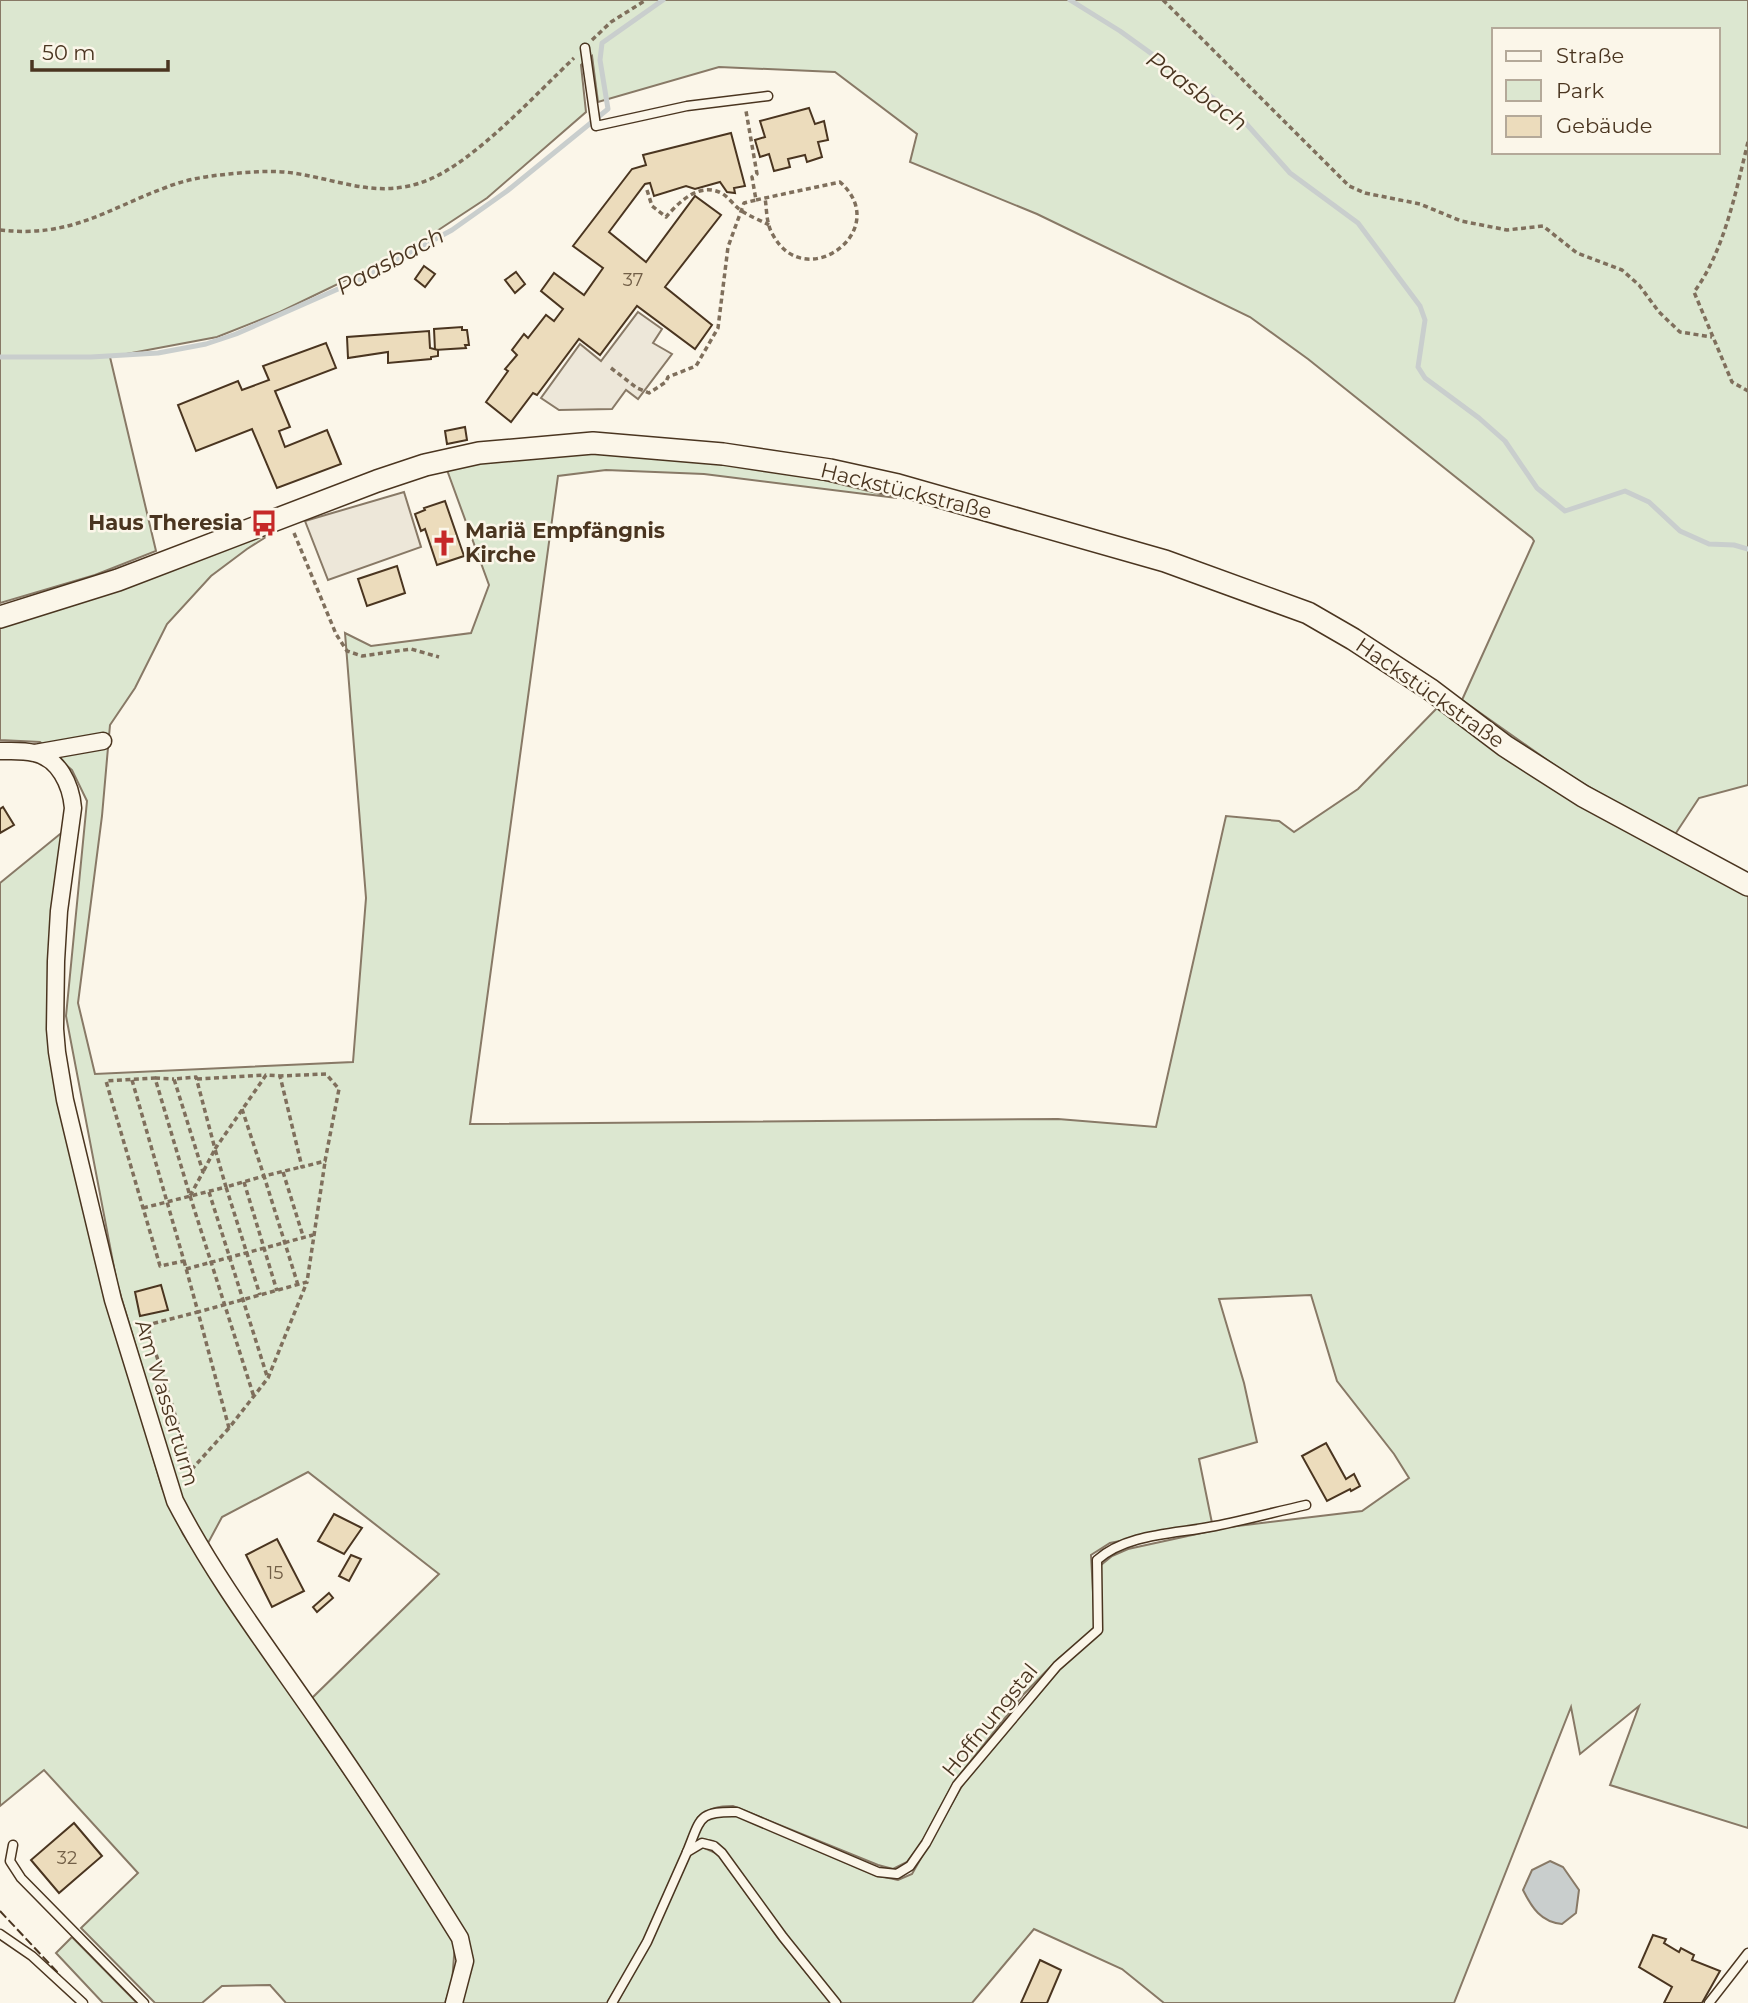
<svg xmlns="http://www.w3.org/2000/svg" width="1748" height="2003" font-family="Montserrat,sans-serif">
<style>
.green{fill:#dce7d0;stroke:#887966;stroke-width:2;fill-rule:evenodd}
.parking{fill:#ede7d9;stroke:#887966;stroke-width:2}
.water{fill:#c9cecd;stroke:#887966;stroke-width:2}
.lines{fill:none;stroke-linecap:round;stroke-linejoin:round}
.stream{stroke:#c9cecd;stroke-width:5}
.building{fill:#ecdcbc;stroke:#4a3520;stroke-width:2}
.service-casing{stroke:#4a3520;stroke-width:11}
.minor-casing{stroke:#4a3520;stroke-width:19}
.tertiary-casing{stroke:#4a3520;stroke-width:24}
.path{stroke:#7f6f5c;stroke-width:3.5;stroke-dasharray:5 3.5;stroke-linecap:butt}
.service{stroke:#fbf6e9;stroke-width:8}
.minor{stroke:#fbf6e9;stroke-width:16}
.tertiary{stroke:#fbf6e9;stroke-width:21}
.fence{stroke:#4a3520;stroke-width:2;stroke-dasharray:9 3.5;stroke-linecap:butt}
.labels{text-anchor:middle;stroke-width:5;stroke-linejoin:round;paint-order:stroke}
.number-label{font-size:18px;fill:#725f47}
.street-label{font-size:21px;fill:#4a3520;stroke:#fbf6e9}
.poi-label{font-size:21px;font-weight:bold;fill:#4a3520;stroke:#fbf6e9;text-anchor:end}
.water-label{font-size:23px;font-style:italic;fill:#4a3520;stroke:#fbf6e9}
</style>
<rect width="100%" height="100%" fill="#fbf6e9"/>
<g class="green">
<path d="M0 0H1748V785L1699 798 1674 836 1567 774 1462 700 1534 541 1532 538 1308 359 1250 317 1037 214 910 162 917 134 835 72 719 67 598 102 592 56 581 65 586 112 487 198 408 250 280 312 217 337 110 357 156 551 95 575 0 603ZM1494 30H1718V152H1494Z"/>
<path d="M595 450 745 467 824 480 897 498 704 474 606 470 558 476 470 1124 1058 1119 1156 1127 1226 816 1279 821 1294 832 1358 789 1438 707 1748 892V1828L1610 1785 1639 1706 1580 1754 1571 1707 1454 2003H1164L1122 1969 1034 1929 972 2003H842L832 1995 783 1934 722 1849 713 1841 702 1839 694 1843C706 1817 707 1814 735 1815L875 1875 898 1880 912 1874 963 1784 1060 1669 1101 1632V1565L1112 1556 1128 1549 1229 1527 1362 1511 1409 1478 1394 1454 1337 1381 1311 1295 1219 1299 1244 1383 1257 1442 1199 1459 1212 1523 1110 1543 1091 1555 1095 1629 1058 1659 1024 1694 954 1782 922 1842 907 1862 893 1869 878 1865 733 1806C718 1806 710 1808 698 1817L643 1943 607 2003H461L470 1947 310 1700 439 1574 308 1472 222 1517 207 1545 187 1510 178 1488 117 1283 66 1016 87 801 72 770 40 742 0 740V625L288 523 247 549 211 576 167 624 135 688 110 725 102 816 78 1003 95 1074 353 1062 366 898 345 633 371 646 471 633 489 585 447 470 480 460Z"/>
<polygon points="65,830 47,1017 93,1251 162,1488 183,1534 432,1904 455,1943 452,1983 445,2003 286,2003 270,1985 222,1986 202,2003 155,2003 81,1928 138,1873 44,1770 0,1806 0,883"/>
<polygon points="702,1847 718,1854 778,1938 831,2003 617,2003 648,1946 688,1855"/>
<polygon points="72,1937 137,2003 103,2003 56,1953"/>
</g>
<g class="parking">
<polygon points="638,312 662,329 653,343 672,354 638,399 626,390 612,409 559,410 541,398 580,344 601,361"/>
<polygon points="404,492 421,547 328,580 305,521"/>
</g>
<path class="water" d="M1550 1861 1563 1867 1579 1890 1576 1913 1562 1924C1541 1922 1532 1908 1523 1890L1532 1870Z"/>
<g class="lines">
<g class="stream">
<polyline points="1070,0 1120,31 1242,119 1290,173 1358,223 1420,306 1425,320 1418,367 1425,378 1479,418 1505,441 1537,488 1565,511 1625,491 1649,502 1680,531 1709,544 1734,545 1748,549"/>
<polyline points="0,357 91,357 158,353 206,344 236,334 363,278 452,230 507,191 608,109 600,60 602,43 663,0"/>
</g>
</g>
<g class="building">
<polygon points="809,108 815,124 824,121 828,140 818,142 822,157 807,162 805,155 788,159 790,167 774,171 769,154 760,157 755,140 765,137 760,121"/>
<polygon points="731,133 745,186 734,188 735,193 727,192 720,182 695,189 686,186 654,196 650,183 645,184 609,232 646,262 695,196 721,215 665,287 712,325 695,349 637,306 600,355 579,339 537,395 533,393 511,422 486,402 508,371 505,369 517,355 512,350 524,334 528,338 546,315 554,321 563,309 541,291 554,273 584,295 603,268 573,246 632,169 646,165 643,155"/>
<polygon points="424,266 435,274 425,287 415,279"/>
<polygon points="516,272 525,284 515,293 505,280"/>
<polygon points="462,327 462,330 467,330 469,345 465,345 466,348 435,350 434,329"/>
<polygon points="429,331 430,348 438,350 438,356 431,357 431,359 388,363 388,352 348,358 347,337"/>
<polygon points="326,343 336,368 275,391 290,427 279,431 285,447 327,430 341,464 277,488 252,429 196,451 178,405 238,381 242,390 269,380 263,366"/>
<polygon points="465,427 467,440 447,444 445,431"/>
<polygon points="445,501 464,556 437,565 425,529 421,531 415,514 425,510 424,508"/>
<polygon points="397,566 405,593 367,606 358,579"/>
<polygon points="3,807 14,825 0,833 0,809"/>
<polygon points="161,1285 168,1310 140,1316 135,1292"/>
<polygon points="1326,1443 1346,1479 1354,1474 1360,1486 1351,1491 1350,1489 1327,1501 1302,1456"/>
<polygon points="334,1514 362,1528 344,1554 318,1541"/>
<polygon points="277,1539 304,1591 272,1607 246,1555"/>
<polygon points="351,1555 361,1559 349,1581 339,1576"/>
<polygon points="329,1593 333,1598 317,1612 313,1607"/>
<polygon points="74,1823 102,1856 59,1893 31,1860"/>
<polygon points="1653,1935 1666,1939 1664,1943 1679,1952 1681,1948 1694,1955 1692,1960 1720,1971 1702,2003 1664,2003 1672,1987 1639,1967"/>
<polygon points="1040,1960 1061,1970 1047,2003 1021,2003"/>
</g>
<g class="lines">
<g class="service-casing">
<g id="service">
<polyline points="585,48 596,126 687,106 768,96"/>
<polyline points="13,1845 10,1861 21,1878 144,2003"/>
<path d="M687 1852C701 1818 698 1811 737 1812L878 1872 897 1874 910 1866 926 1843 957 1785 1057 1666 1098 1630 1097 1560C1127 1533 1177 1534 1215 1526 1245 1520 1275 1512 1306 1505"/>
<polyline points="0,1934 32,1956 83,2003"/>
<polyline points="612,2003 647,1942 687,1852 702,1843 714,1846 722,1853 783,1937 836,2003"/>
<polyline points="1709,2003 1748,1953"/>
</g>
</g>
<g class="minor-casing">
<g id="minor">
<path d="M0 751C11 751 23 750 34 753 59 758 71 785 73 808L59 911 56 961 55 1029 57 1052 65 1100 113 1300 175 1501C215 1578 268 1648 317 1719 367 1791 414 1864 460 1938L465 1961 454 2003"/>
<polyline points="35,753 103,741"/>
</g>
</g>
<g class="tertiary-casing">
<polyline id="tertiary" points="0,617 118,580 377,481 425,465 479,453 593,443 723,454 830,470 898,485 1165,561 1308,613 1353,639 1431,690 1505,746 1583,796 1748,885"/>
</g>
<g class="path">
<polyline points="1163,0 1349,186 1365,193 1420,204 1461,221 1507,230 1543,226 1577,253 1622,270 1639,285 1659,312 1680,332 1712,337"/>
<polyline points="592,40 611,22 646,0"/>
<path d="M1748 142C1736 191 1724 252 1694 292L1732 382 1748 391"/>
<path d="M647 190 652 206 666 217C680 201 700 181 723 194 729 198 734 205 739 209 748 216 760 220 769 225"/>
<path d="M756 200 765 198 840 182C894 230 805 295 773 235 766 224 767 210 765 198"/>
<path d="M0 230C71 238 105 210 167 187 187 179 208 176 229 174 250 172 272 170 293 173 341 180 379 200 428 180 475 161 536 94 574 58"/>
<polyline points="611,368 637,388 649,393 666,382 668,377 696,366 718,328 728,247 744,203 756,200 752,177 757,174 746,111"/>
<polyline points="294,533 336,634 347,651 362,656 411,649 439,657"/>
<polyline points="155,1078 174,1079"/>
<polyline points="197,1079 265,1075"/>
<polyline points="132,1080 184,1261 160,1266 106,1081 155,1078 190,1196 203,1172 174,1079 196,1077 215,1149 266,1075 280,1076 302,1167 325,1161 339,1089 326,1074 280,1076"/>
<polyline points="242,1109 264,1176 226,1187 260,1295"/>
<polyline points="283,1172 303,1236"/>
<polyline points="244,1182 277,1291"/>
<polyline points="209,1192 267,1376"/>
<polyline points="190,1196 254,1397"/>
<polyline points="143,1208 226,1187 215,1149 203,1172"/>
<polyline points="184,1261 198,1312 307,1282 325,1162"/>
<polyline points="186,1269 313,1235"/>
<polyline points="298,1285 264,1176 301,1167"/>
<polyline points="229,1428 192,1469 147,1325 198,1312 229,1428 268,1378 307,1282"/>
</g>
<use href="#service" class="service"/>
<use href="#minor" class="minor"/>
<use href="#tertiary" class="tertiary"/>
<polyline class="fence" points="0,1911 60,1975"/>
</g>
<defs>
<g id="bus-bare" transform="scale(2.1)"><path d="M-5-6H5V4H4V6H2V4H-2V6H-4V4H-5ZM-3.5-4V0h7V-4ZM-3.5 1.2v1.5H-2V1.2ZM2 1.2v1.5H3.5V1.2Z" fill="#c62828" stroke="#fbf6e9" stroke-width="2.5" paint-order="stroke"/></g>
<g id="church-bare" transform="scale(2.1)"><path d="M-1.2-6h2.4v3.5h3.3v2.4h-3.3V6h-2.4V-.1h-3.3v-2.4h3.3Z" fill="#c62828" stroke="#fbf6e9" stroke-width="2.5" paint-order="stroke"/></g>
</defs>
<g fill-rule="evenodd">
<use href="#bus-bare" x="264" y="523"/>
<use href="#church-bare" x="444" y="543"/>
</g>
<g class="labels">
<g class="number-label">
<text x="633" y="286">37</text>
<text x="275" y="1579">15</text>
<text x="67" y="1864">32</text>
</g>
<g class="street-label">
<text transform="translate(906 491) rotate(14)" y="7">Hackstückstraße</text>
<text transform="translate(1430 693) rotate(35)" y="7">Hackstückstraße</text>
<text transform="translate(167 1403) rotate(73)" y="7">Am Wasserturm</text>
<text transform="translate(990 1720) rotate(-51)" y="7">Hoffnungstal</text>
</g>
<g class="poi-label">
<text x="243" y="530">Haus Theresia</text>
<text x="465" y="538" text-anchor="start">Mariä Empfängnis<tspan x="465" dy="24">Kirche</tspan></text>
</g>
<g class="water-label">
<text transform="translate(1197 91) rotate(36)" y="8">Paasbach</text>
<text transform="translate(390 261) rotate(-28)" y="8">Paasbach</text>
</g>
</g>
<rect x="1492" y="28" width="228" height="126" fill="#fbf6e9" stroke="#b4a999" stroke-width="2"/>
<rect x="1506" y="51" width="35" height="10" fill="#fbf6e9" stroke="#b4a999" stroke-width="2"/>
<text x="1556" y="63" font-size="21" fill="#4a3520">Straße</text>
<rect x="1506" y="80" width="35" height="21" fill="#dce7d0" stroke="#b4a999" stroke-width="2"/>
<text x="1556" y="98" font-size="21" fill="#4a3520">Park</text>
<rect x="1506" y="116" width="35" height="21" fill="#ecdcbc" stroke="#b4a999" stroke-width="2"/>
<text x="1556" y="133" font-size="21" fill="#4a3520">Gebäude</text>
<path d="M32 60v10h136v-10" fill="none" stroke="#4a3520" stroke-width="3.5"/>
<text x="42" y="60" font-size="21" fill="#4a3520" stroke="#fbf6e9" stroke-width="5" paint-order="stroke">50 m</text>
</svg>
